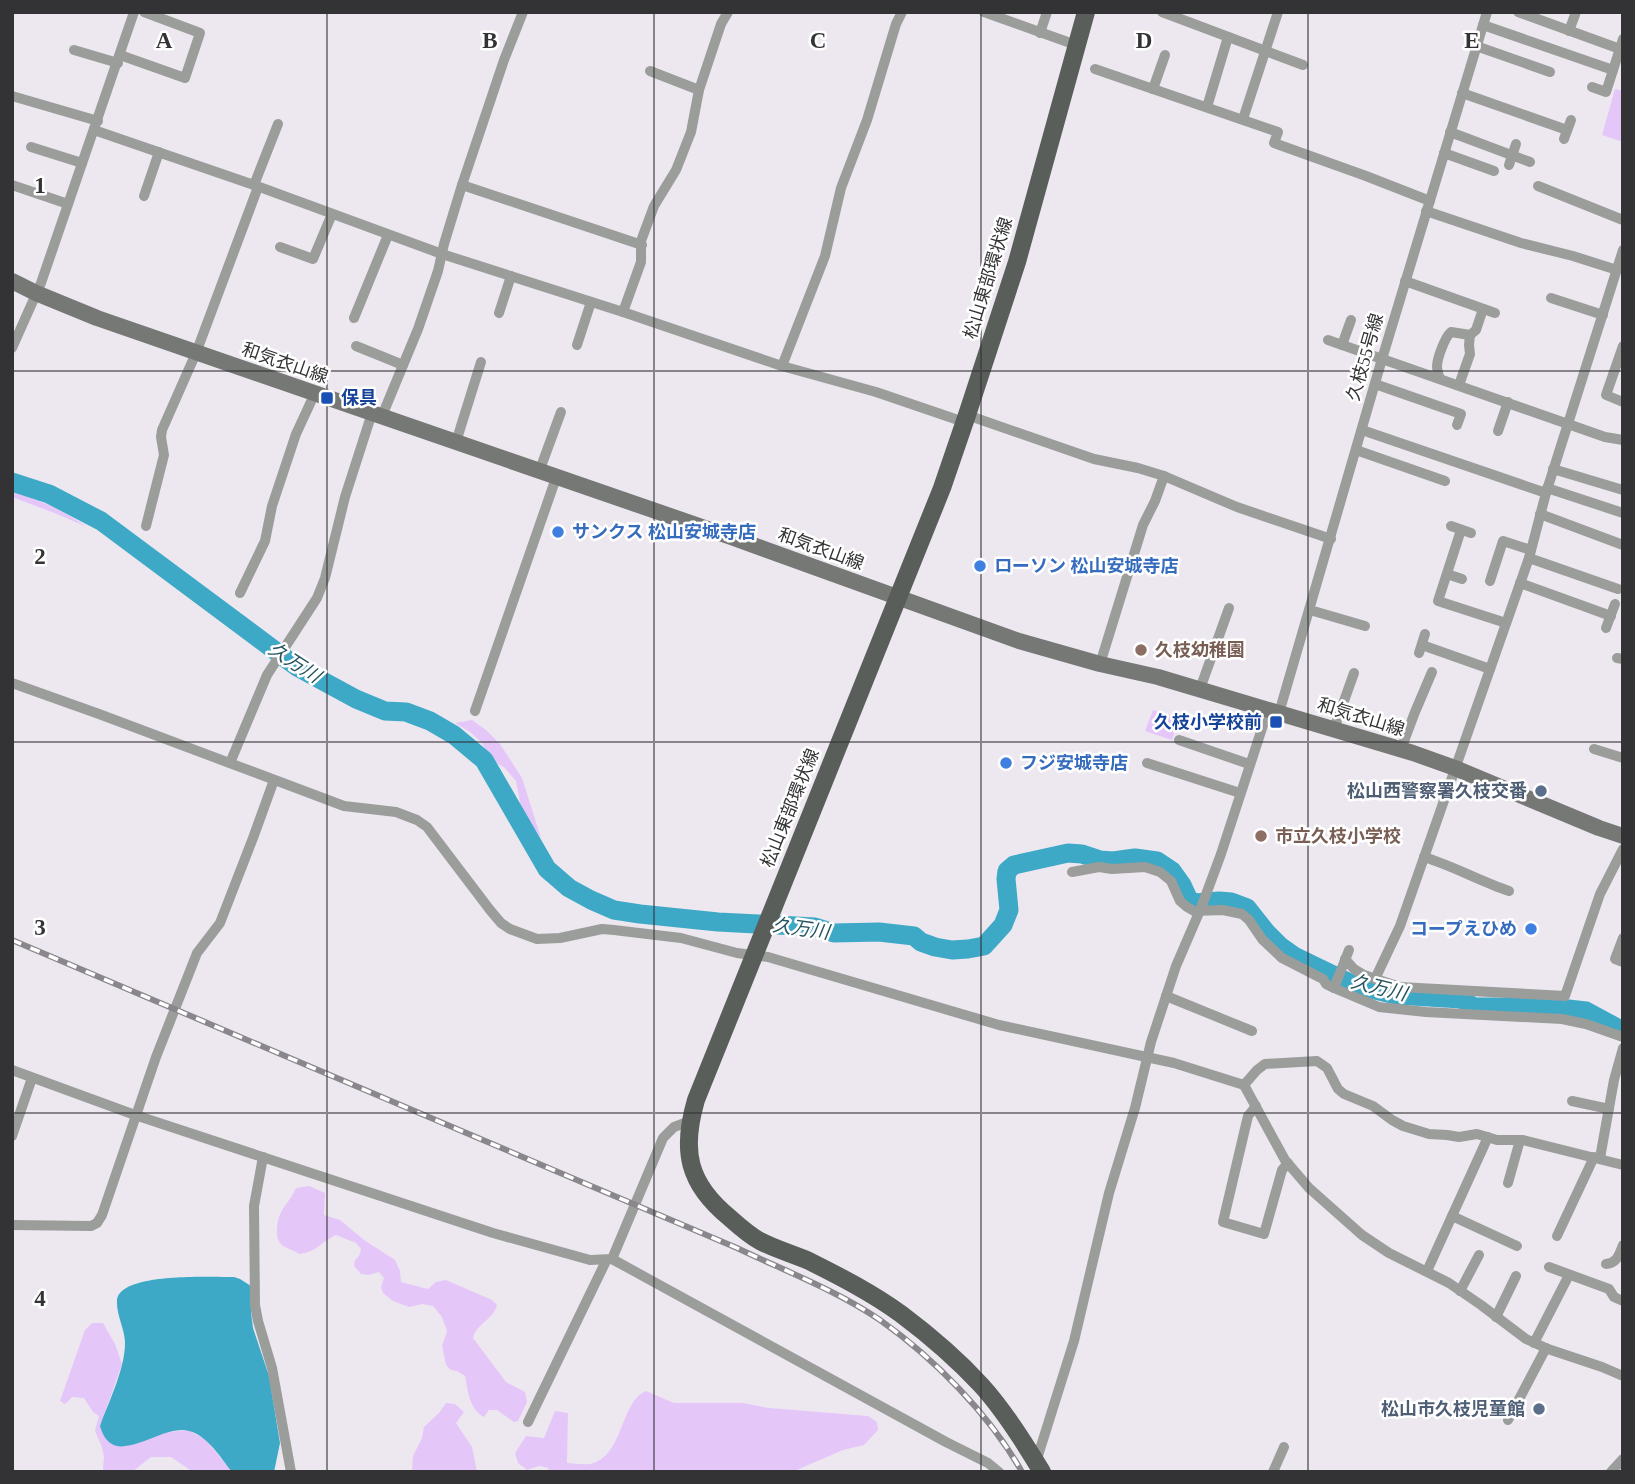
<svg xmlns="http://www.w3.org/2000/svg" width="1635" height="1484" font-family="'Times New Roman','Noto Sans JP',serif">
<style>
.green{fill:#e5c6f9}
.water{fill:#3da9c6}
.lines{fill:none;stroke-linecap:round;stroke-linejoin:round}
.river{stroke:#3da9c6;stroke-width:19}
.street{stroke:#9b9d9b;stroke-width:10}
.secondary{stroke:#757875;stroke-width:16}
.primary{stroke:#5a5e5a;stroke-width:18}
.rail-casing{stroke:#8a878c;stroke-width:6}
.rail{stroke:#fff;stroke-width:3.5;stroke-dasharray:10;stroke-linecap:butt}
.grid{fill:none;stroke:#333234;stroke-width:2;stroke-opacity:0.55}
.transit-dot{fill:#1a4fb4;stroke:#fff;stroke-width:2.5}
.shop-dot{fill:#3f7fe0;stroke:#fff;stroke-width:2.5}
.education-dot{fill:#8d6e63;stroke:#fff;stroke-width:2.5}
.service-dot{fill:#5c6f8a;stroke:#fff;stroke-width:2.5}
.labels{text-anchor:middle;stroke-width:5;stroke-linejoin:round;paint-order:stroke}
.street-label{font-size:18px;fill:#333234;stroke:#fff}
.transit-label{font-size:18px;font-weight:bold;fill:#164399;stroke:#fff;text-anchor:start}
.shop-label{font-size:18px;font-weight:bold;fill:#366cbe;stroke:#fff;text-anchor:start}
.education-label{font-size:18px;font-weight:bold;fill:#785e54;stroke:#fff;text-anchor:start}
.service-label{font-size:18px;font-weight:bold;fill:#4e5e75;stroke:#fff;text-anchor:end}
.water-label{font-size:19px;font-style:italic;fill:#265360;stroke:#fff}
.grid-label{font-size:23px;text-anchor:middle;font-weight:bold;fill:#333234;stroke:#fff;stroke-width:5;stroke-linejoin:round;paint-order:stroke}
</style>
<rect width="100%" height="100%" fill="#ede8f0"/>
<g class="green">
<polygon points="1615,89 1623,91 1623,142 1602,135"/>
<path d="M12 492C40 499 63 511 87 527L57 514 12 497Z"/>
<polygon points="1153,710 1179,718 1172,740 1145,731"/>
<polygon points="472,720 486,730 500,744 522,778 541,838 527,819 521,807 516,781 505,768 490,759 482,743 470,732 455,723"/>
<path d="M309 1186 325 1193 324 1215 340 1220 364 1240 395 1260 400 1271 401 1282 428 1289 436 1282 446 1280 492 1300 497 1305C494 1319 477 1323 473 1338L506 1382 525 1392 527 1402 518 1421 514 1422 497 1410H489L484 1417C469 1409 468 1391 465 1376L457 1371 451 1370 446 1365 442 1346 447 1331 442 1317 433 1306 422 1304 409 1307 393 1301 383 1293 381 1287 384 1278 379 1272 369 1275 361 1274 354 1266 355 1260 359 1256 361 1249 356 1243 336 1235C321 1242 317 1252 299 1254 294 1250 288 1249 283 1246 278 1242 276 1236 277 1230 278 1208 288 1206 296 1188Z"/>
<polygon points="92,1323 103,1323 115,1344 122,1364 100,1426 169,1432 188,1430 206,1440 232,1472 193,1472 171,1457 151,1457 132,1472 104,1472 103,1469 104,1457 102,1447 95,1431 99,1416 93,1412 84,1398 72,1397 65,1404 60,1401 85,1330"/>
<path d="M646 1391 674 1403H743L769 1408 868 1416 877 1422 878 1430 864 1445 843 1450 792 1472H549L548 1468 539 1466 527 1470 518 1463 515 1453 526 1436 544 1438 555 1411 568 1413 567 1463C574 1463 583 1465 590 1464 624 1457 620 1401 646 1391Z"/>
<polygon points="446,1403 455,1404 464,1412 456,1423 472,1447 477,1472 412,1472 413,1456 422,1438 424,1427 439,1413"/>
</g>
<path class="water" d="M234 1277 240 1279 251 1286V1312L253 1328 269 1376 280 1443 274 1472H232C220 1457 208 1436 189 1431 160 1423 113 1473 100 1426 109 1401 125 1369 125 1343 125 1329 116 1315 117 1300 120 1272 212 1277 234 1277Z"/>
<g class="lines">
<polyline class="river" points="12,482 49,494 101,521 297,667 356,699 385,711 406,712 430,721 454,735 484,760 547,869 569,888 591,900 614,910 640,914 718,922 815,927 834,933 879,932 914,936 921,942 935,947 952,950 968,949 984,946 1003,925 1009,910 1006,879 1007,871 1014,865 1068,853 1082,854 1100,860 1113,861 1135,858 1157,861 1172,871 1182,885 1189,900 1196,903 1219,901 1231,902 1247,908 1266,932 1280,946 1294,956 1354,985 1396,995 1461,999 1474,1007 1505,1007 1524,1004 1586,1011 1623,1031"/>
<g class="street">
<polyline points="984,12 1076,45"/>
<polyline points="1162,12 1303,65"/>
<polyline points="1518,12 1620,49"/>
<polyline points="1483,25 1613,70"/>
<polyline points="1569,31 1576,12"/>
<polyline points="1040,33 1047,12"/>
<polyline points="1476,46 1550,72"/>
<polyline points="74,50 118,63"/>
<polyline points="120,55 185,78 200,33 144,12"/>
<polyline points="1095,69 1278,132 1274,143 1366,176 1430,201"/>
<polyline points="650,71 699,90"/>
<polyline points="1592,87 1606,92 1623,39"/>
<polyline points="1153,89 1165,55"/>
<polyline points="1462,93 1567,130"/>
<polyline points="12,96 98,121"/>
<polyline points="1207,107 1228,37"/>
<polyline points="1243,119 1278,12"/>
<polyline points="94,130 254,185 442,254 623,312 782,366 876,392 964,422"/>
<polyline points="1450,132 1530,162"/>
<polyline points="1564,139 1571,120"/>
<polyline points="31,147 82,163"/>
<polyline points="1444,153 1494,171"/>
<polyline points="1509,165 1516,144"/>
<polyline points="12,185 68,204"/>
<polyline points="254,185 278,124"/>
<polyline points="462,185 642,245"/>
<polyline points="1538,186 1623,220"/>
<polyline points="144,196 159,152"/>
<polyline points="1426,211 1521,243 1573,256 1617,270"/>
<polyline points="280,247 313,259 332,214"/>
<polyline points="1405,281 1495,313"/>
<polyline points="1551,298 1603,315"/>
<polyline points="623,312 641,262 641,241 654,206 676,170 691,132 699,90 721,24 728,12"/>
<polyline points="499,313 511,276"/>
<polyline points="354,318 388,235"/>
<polyline points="1328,340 1605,437 1623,440"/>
<polyline points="577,345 591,302"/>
<polyline points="1342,345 1351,320"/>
<polyline points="356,346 403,365"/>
<polyline points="1623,346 1606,395 1623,402"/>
<polyline points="12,348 41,283 134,12"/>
<polyline points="782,366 825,256 841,188 867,120 896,24 902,12"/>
<path d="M1440 379C1439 377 1437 369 1437 367 1437 358 1445 337 1451 332L1470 335 1476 330 1483 309"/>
<polyline points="1375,384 1461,414 1457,425"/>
<polyline points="1459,385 1470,354 1469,345 1470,335"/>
<polyline points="967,415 1094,459 1138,468 1164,476 1237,507 1331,539"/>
<polyline points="382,416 418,329 438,271 444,244 462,185 504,60 523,12"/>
<polyline points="1362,430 1546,493"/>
<polyline points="1498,431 1508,402"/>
<polyline points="456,442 481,362"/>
<polyline points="1356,450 1445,481"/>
<polyline points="1553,469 1623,490"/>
<polyline points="539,472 561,412"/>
<polyline points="1547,488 1623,513"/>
<polyline points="1540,514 1623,545"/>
<polyline points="146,526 164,455 161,437 162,430 196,353 258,187"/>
<polyline points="1451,526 1471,533"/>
<polyline points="1461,530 1438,601 1506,623"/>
<polyline points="1529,558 1618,589"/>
<polyline points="1447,574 1462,579"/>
<polyline points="1490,581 1503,541 1531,550"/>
<polyline points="1520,583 1611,616"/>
<polyline points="240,593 265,541 272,506 296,434 315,393"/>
<polyline points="1310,610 1365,626"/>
<polyline points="1606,628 1615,604"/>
<polyline points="1422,645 1490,669"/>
<polyline points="1419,653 1425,634"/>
<polyline points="1617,658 1623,659"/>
<polyline points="1100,664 1143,525 1155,501 1164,476"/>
<polyline points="12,683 99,714 344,806 396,812 417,820 427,827 490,910 501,923 510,929 537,939 560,938 602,929 614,930 681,938 737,953 768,957 999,1025 1174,1063 1244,1085 1257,1070 1265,1064 1317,1061 1327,1068 1338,1089 1344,1094 1373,1106 1392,1120 1403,1126 1429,1134 1447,1135 1459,1137 1477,1134 1497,1140 1523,1140 1623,1165"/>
<polyline points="1200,689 1229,608"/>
<polyline points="475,711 556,478"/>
<polyline points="1279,713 1382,359 1487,12"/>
<polyline points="1334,729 1354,673"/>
<polyline points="1179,740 1249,764"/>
<polyline points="1401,749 1415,712 1432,672"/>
<polyline points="1594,749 1623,758"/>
<polyline points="230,763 267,675 317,598 325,578 345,497 372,413"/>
<polyline points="1147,763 1240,793"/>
<path d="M1424 857C1453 866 1480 881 1509 891"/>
<polyline points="1072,872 1099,867 1112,869 1145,867 1160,872 1171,881 1180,901 1187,907 1194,911 1223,910 1242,914 1249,920 1262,939 1282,958 1323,979 1326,984 1334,988 1379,1007 1426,1012 1562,1019 1586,1024 1623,1037"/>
<polyline points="1623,938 1615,959 1623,962"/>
<polyline points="1345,959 1354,969 1364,975 1400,987 1565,996 1600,894 1623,849"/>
<polyline points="1375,979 1400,926 1529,558 1546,493 1623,250"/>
<polyline points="1334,988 1349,950"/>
<polyline points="1166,996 1252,1031"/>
<polyline points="12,1070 135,1115 493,1233 590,1260 612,1259 663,1138 674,1127 690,1121"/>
<polyline points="1244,1085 1285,1160 1309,1188 1362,1235 1389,1253 1449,1283 1481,1305 1526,1339 1548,1349 1602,1367 1623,1376"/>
<polyline points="1572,1101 1609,1109"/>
<polyline points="1256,1106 1248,1116 1223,1222 1264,1234 1282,1170 1288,1163"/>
<polyline points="12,1136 32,1078"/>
<polyline points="263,1157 254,1206 255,1305 258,1321 272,1368 291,1472"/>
<polyline points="1600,1158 1614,1080 1623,1048"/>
<polyline points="1508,1183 1520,1140"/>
<polyline points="1452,1216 1517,1246"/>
<polyline points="12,1225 91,1226 97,1223 102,1215 156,1057 197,953 220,923 253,838 274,780"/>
<polyline points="1557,1236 1594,1157"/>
<polyline points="612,1259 946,1442 988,1463 999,1472"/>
<path d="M1606 1264C1617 1263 1619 1255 1623 1245"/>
<polyline points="1549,1267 1609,1289 1614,1297 1623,1301"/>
<polyline points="1427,1271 1488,1137"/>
<polyline points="1460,1291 1479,1255"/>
<polyline points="1496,1317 1516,1276"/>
<polyline points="1534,1343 1569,1275"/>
<polyline points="1508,1420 1546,1348"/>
<polyline points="528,1422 606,1261"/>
<polyline points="1036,1462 1074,1341 1109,1193 1135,1108 1151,1042 1176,966 1201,908 1221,854 1268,710"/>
<polyline points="1273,1472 1284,1447"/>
<polyline points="1611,1472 1623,1459"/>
</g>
<polyline class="secondary" points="12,281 36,293 97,318 731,537 1019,641 1100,664 1158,677 1413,753 1455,768 1599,828 1623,836"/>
<path class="primary" d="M1042 1472C1024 1442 1004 1410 981 1385 957 1359 929 1335 901 1314 872 1293 841 1277 809 1261 793 1254 775 1249 760 1241 749 1235 739 1226 730 1218 688 1184 681 1151 696 1100L942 488 967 415 1017 262 1086 12"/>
<g class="rail-casing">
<path id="rail" d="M12 940 737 1248C785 1271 836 1290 880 1320 934 1358 990 1415 1022 1472"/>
</g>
<use href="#rail" class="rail"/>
</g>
<path class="grid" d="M327 12V1472M654 12V1472M981 12V1472M1308 12V1472M12 371H1623M12 742H1623M12 1113H1623"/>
<g class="transit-dot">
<rect x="320" y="391" width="14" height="14" rx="3.5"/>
<rect x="1269" y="715" width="14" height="14" rx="3.5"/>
</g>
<g class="shop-dot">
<circle cx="558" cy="532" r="7"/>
<circle cx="980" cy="566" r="7"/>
<circle cx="1006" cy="763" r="7"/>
<circle cx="1531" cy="929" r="7"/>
</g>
<g class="education-dot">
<circle cx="1141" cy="650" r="7"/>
<circle cx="1261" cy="836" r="7"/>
</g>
<g class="service-dot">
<circle cx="1541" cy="791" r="7"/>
<circle cx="1539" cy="1409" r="7"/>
</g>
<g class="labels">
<g class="street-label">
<text transform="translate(988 278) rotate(-73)" y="6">松山東部環状線</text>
<text transform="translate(1365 357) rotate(-74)" y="6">久枝55号線</text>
<text transform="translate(285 363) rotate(19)" y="6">和気衣山線</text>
<text transform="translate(821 549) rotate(20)" y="6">和気衣山線</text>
<text transform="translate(1361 717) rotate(17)" y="6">和気衣山線</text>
<text transform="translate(790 808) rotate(-68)" y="6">松山東部環状線</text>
</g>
<g class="transit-label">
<text x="341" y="404">保具</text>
<text x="1262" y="728" text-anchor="end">久枝小学校前</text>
</g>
<g class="shop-label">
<text x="572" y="538">サンクス 松山安城寺店</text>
<text x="994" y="572">ローソン 松山安城寺店</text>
<text x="1020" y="769">フジ安城寺店</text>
<text x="1517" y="935" text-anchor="end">コープえひめ</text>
</g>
<g class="education-label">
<text x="1155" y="656">久枝幼稚園</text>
<text x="1275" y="842">市立久枝小学校</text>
</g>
<g class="service-label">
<text x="1527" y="797">松山西警察署久枝交番</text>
<text x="1525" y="1415">松山市久枝児童館</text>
</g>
<g class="water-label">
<text transform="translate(295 662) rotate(33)" y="7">久万川</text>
<text transform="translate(801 928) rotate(8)" y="7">久万川</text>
<text transform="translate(1379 987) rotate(14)" y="7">久万川</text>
</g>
</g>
<g class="grid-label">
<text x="164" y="48">A</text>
<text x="490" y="48">B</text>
<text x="818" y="48">C</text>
<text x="1144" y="48">D</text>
<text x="1472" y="48">E</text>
<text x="40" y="193">1</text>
<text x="40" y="564">2</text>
<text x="40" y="935">3</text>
<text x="40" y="1306">4</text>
</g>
<rect width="1635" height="1484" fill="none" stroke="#333234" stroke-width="28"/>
</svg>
